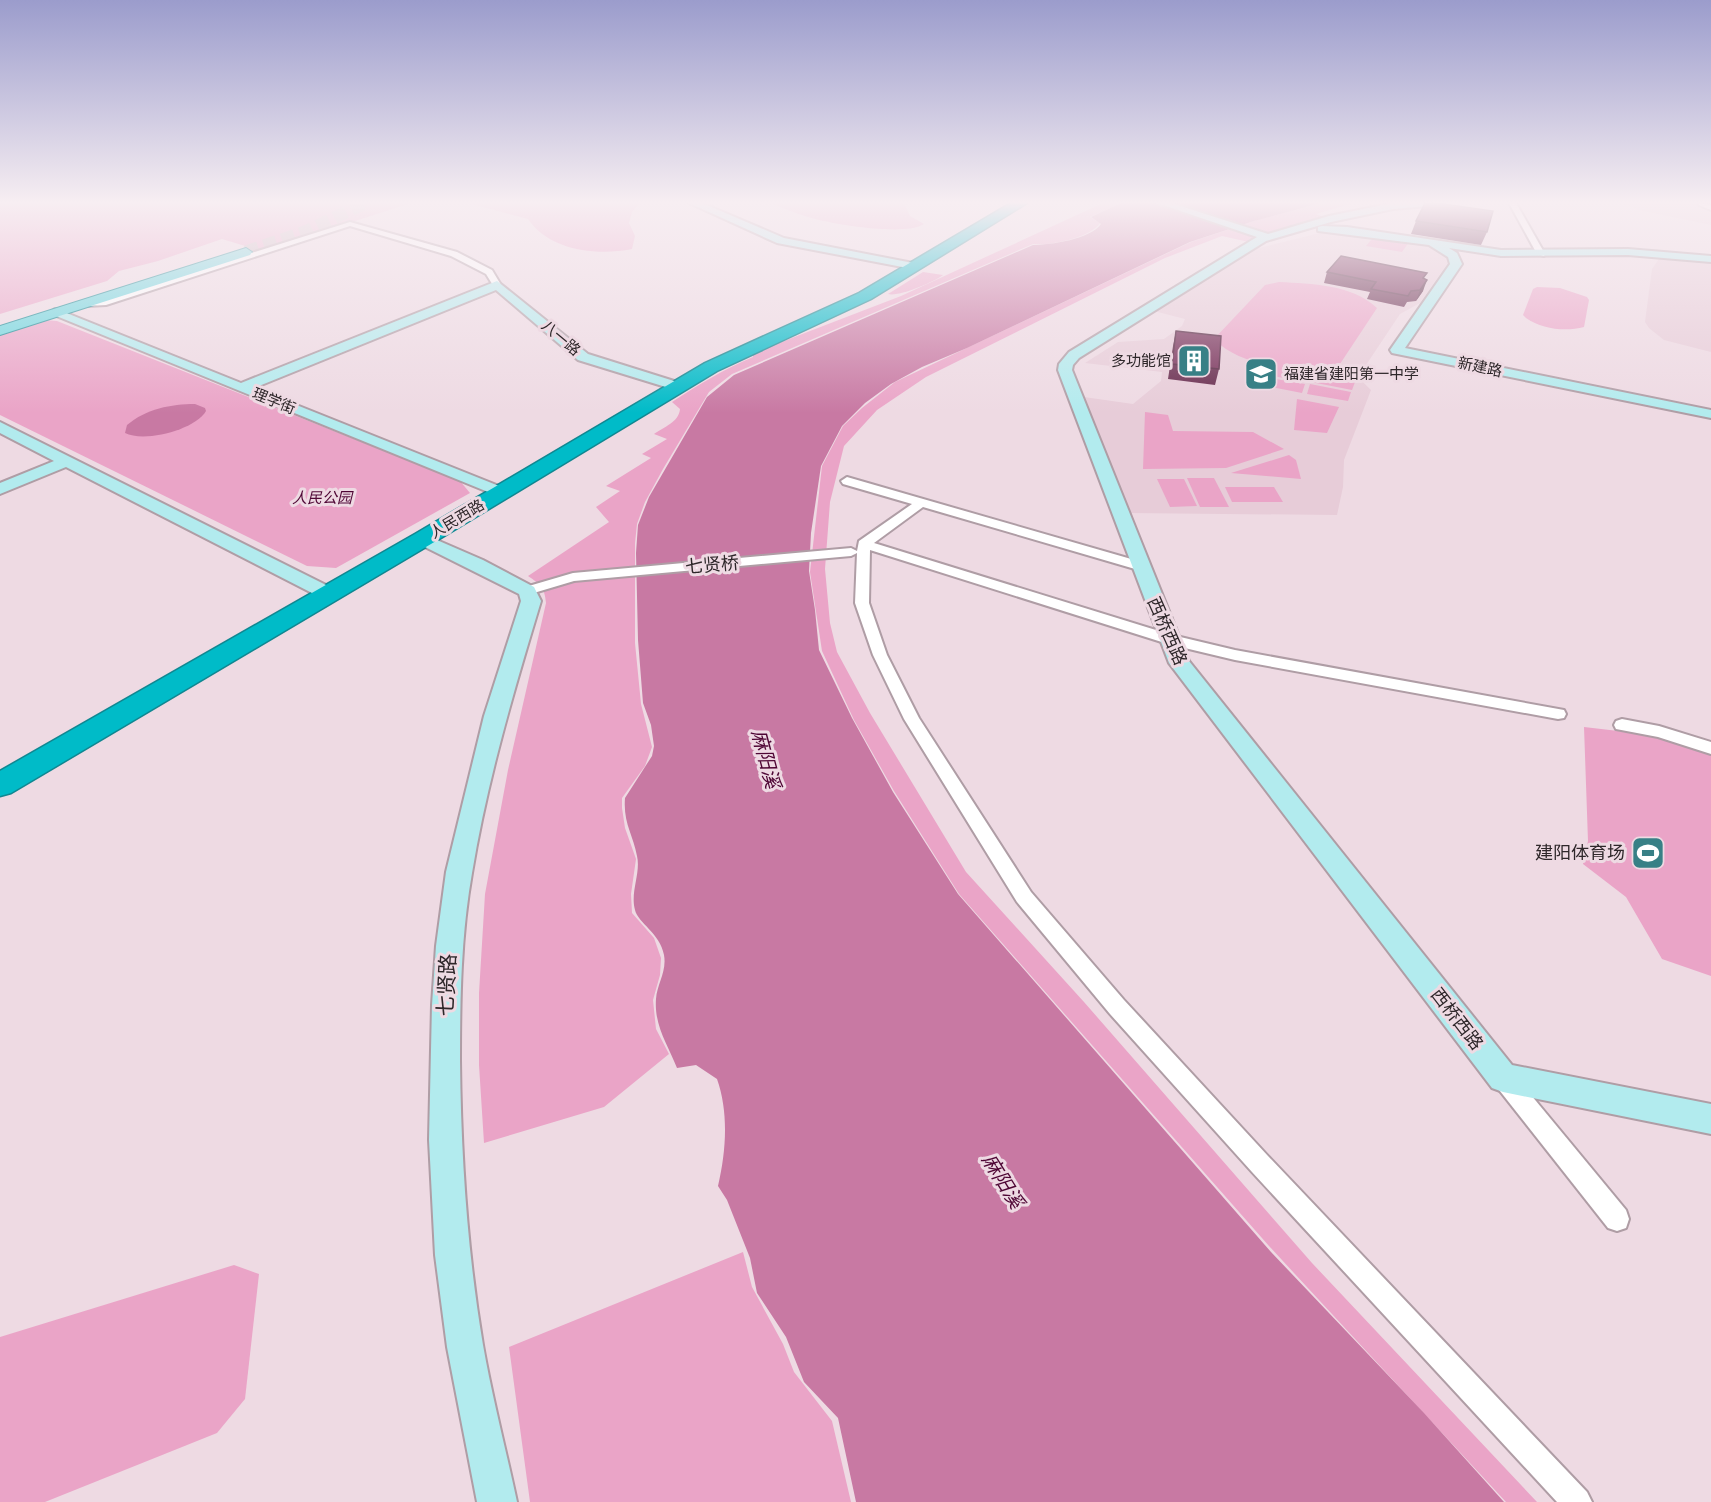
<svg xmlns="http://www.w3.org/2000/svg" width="1711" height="1502" font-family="Literata,'Noto Sans SC',serif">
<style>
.built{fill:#e7ccd8}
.green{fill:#eaa4c7}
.water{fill:#c879a3}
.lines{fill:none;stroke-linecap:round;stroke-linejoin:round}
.primary-tunnel{stroke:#c8b6be;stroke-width:13;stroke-dasharray:13 6;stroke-linecap:butt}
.street-casing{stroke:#af9da5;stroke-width:4}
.secondary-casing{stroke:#af9da5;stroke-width:4}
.primary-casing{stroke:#108791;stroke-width:2}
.highway-casing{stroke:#108791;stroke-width:3}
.street{fill:#fff;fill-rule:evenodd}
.secondary{fill:#b2ebee;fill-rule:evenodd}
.primary{fill:#66d6de;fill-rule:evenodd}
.highway{fill:#00bbc8;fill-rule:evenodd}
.wall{fill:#64274a}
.shaded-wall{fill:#51203c}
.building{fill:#742d56;stroke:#51203c;stroke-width:1.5}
.labels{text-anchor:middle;stroke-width:6;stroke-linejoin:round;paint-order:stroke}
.far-street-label{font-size:15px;fill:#2e272a;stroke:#eedae3}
.far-poi-label{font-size:15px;fill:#2e272a;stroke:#eedae3;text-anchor:end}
.far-park-label{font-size:15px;font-style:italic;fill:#4f0635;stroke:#eedae3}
.street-label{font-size:18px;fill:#2e272a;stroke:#eedae3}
.poi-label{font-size:18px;fill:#2e272a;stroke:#eedae3;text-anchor:end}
.water-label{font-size:20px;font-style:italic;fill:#4e0534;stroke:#eedae3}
.near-street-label{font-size:21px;fill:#2e272a;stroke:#eedae3}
</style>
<rect width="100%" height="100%" fill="#eedae3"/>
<g class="built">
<polygon points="1623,203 1698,203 1711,211 1711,225 1639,210"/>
<polygon points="1324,232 1345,232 1421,243 1437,249 1450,260 1420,303 1400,314 1358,377 1371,390 1344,460 1343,487 1337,515 1128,513 1084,397 1133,404 1161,381 1162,372 1085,363 1118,342 1164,339 1182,326 1185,319 1154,311 1255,249"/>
<polygon points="1669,258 1711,261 1711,352 1664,340 1649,328 1645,322 1652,269 1659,259"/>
</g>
<g class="green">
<polygon points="0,203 411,203 262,251 222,239 158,261 119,271 107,281 0,314"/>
<path d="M468 203H640L632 212 629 223 635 236 632 249C597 256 550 251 528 219Z"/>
<path d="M770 203H904L910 216 924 224C906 236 841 225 819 220 802 216 786 209 770 203Z"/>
<path d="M1103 203H1121L1090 217 1100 223C1090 238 1050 246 1033 244L732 374 709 392 663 469 645 502 637 524 635 543V643L641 704 652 747 645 766 622 798V808L625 828 636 859 631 894 632 913 654 938 661 958 660 975 653 1000 656 1029 669 1054 604 1107 484 1143 479 1065V993L485 894 508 770 546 603C545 588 540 584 528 576L609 522 596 507 620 491 606 486 651 458 642 454 667 439 654 434C664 427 679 422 680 409L672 402C698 385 724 369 753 357V353L901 296Z"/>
<polygon points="1323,203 1353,203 1316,214 1327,218 1249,242 1222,236 1165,258 926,377 877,410 844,446 830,502 825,569 830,623 837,652 870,713 966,872 1084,1002 1312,1263 1537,1502 1506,1502 1269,1246 959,894 894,791 854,720 822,651 810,572 822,466 843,426 862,408 895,382 1191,242 1260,219"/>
<polygon points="1379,238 1409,242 1402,252 1366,246 1371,240"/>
<path d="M923 272 943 275C934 282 899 297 888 294Z"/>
<path d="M1279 282C1312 284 1351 284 1377 308L1338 367 1325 370 1289 369 1307 373 1304 381 1265 375 1268 366C1248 360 1228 354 1214 339L1265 285Z"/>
<path d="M1537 287 1560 288 1587 297 1589 300 1584 327C1565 332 1542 329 1526 318L1523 315 1533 289Z"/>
<polygon points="45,320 57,321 460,481 470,493 336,568 307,566 0,415 0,334"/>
<polygon points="1314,375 1355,382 1352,390 1311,382"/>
<polygon points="1264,377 1305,384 1302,393 1261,385"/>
<polygon points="1310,384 1351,392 1348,401 1307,394"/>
<polygon points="1297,399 1339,407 1327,433 1294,430"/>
<polygon points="1145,412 1168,415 1173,431 1253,432 1284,449 1226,468 1143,469"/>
<polygon points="1289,455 1296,460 1301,479 1231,473"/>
<polygon points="1187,478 1214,478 1229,507 1200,507"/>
<polygon points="1157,479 1184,479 1197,506 1170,507"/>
<polygon points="1225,487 1274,487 1283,502 1232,502"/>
<polygon points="1584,727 1661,736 1711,753 1711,976 1662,959 1626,897 1583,864 1588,841"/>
<polygon points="743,1252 752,1287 783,1344 794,1372 832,1421 851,1502 530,1502 509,1347"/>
<polygon points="234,1265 259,1274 245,1399 217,1433 45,1502 0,1502 0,1337"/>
</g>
<g class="water">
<path d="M1121 203H1321L1254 221 1190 242 967 348 922 367 891 384 865 403 842 426 821 466 811 533 809 571 815 610 819 650 852 718 893 792 958 894 1271 1252 1424 1413 1504 1502H856L838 1418 804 1382 786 1337 757 1293 750 1258 727 1200 718 1186C726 1152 729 1113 717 1079L696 1065 677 1068C668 1045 654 1026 656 999 657 984 667 972 664 955 660 933 638 923 635 910 630 892 641 873 637 856 633 834 623 823 625 798L652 756 654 746 651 725 643 703 638 640 636 553 638 525 649 497 707 397 734 375 1033 245C1050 245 1091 239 1101 224L1091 217Z"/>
<path d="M195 404 205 408 206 411C195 430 144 443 125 433L127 425C146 409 171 404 195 404Z"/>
</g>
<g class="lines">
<polyline class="primary-tunnel" points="246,252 305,232 365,203"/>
<g class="street-casing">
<g id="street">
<polygon points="1509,203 1516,203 1545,254 1544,256 1537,254"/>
<polygon points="1698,203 1711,205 1711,210 1699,205"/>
<polygon points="350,222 457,252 492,270 501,285 494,287 486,274 451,256 350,226 106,305 87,306 83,303 87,300 102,300"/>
<polygon points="847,477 1145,563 1147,566 1140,570 1135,569 923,507 874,543 1172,635 1235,650 1564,710 1566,714 1564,718 1558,719 1235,660 1168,644 870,550 869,603 887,655 919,718 1031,892 1124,1000 1268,1156 1587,1492 1592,1502 1557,1502 1252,1172 1110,1014 1017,902 904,719 873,655 855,603 857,553 851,556 574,581 527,595 520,591 522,588 573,573 851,548 857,551 859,541 912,504 843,484 841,481"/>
<polygon points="1622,719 1659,726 1711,742 1711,754 1658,737 1616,729 1614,725 1616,721"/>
<polygon points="1504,1069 1512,1072 1626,1210 1629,1219 1626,1228 1617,1231 1608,1228 1496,1086 1493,1079 1496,1072"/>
</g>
</g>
<g class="secondary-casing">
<g id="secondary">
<polygon points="689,203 702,203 784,238 913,263 919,266 913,269 777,243"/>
<polygon points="1157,203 1171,203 1268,234 1329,216 1393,203 1433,203 1428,206 1393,209 1331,222 1266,241 1079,358 1073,365 1072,370 1189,661 1512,1065 1711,1104 1711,1134 1503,1092 1492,1088 1169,663 1058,370 1059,364 1069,352 1257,237"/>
<polygon points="1322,226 1347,227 1501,250 1628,249 1711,256 1711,262 1628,255 1501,256 1449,248 1457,253 1462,264 1405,348 1711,410 1711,418 1392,353 1390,350 1450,264 1448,257 1429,245 1318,231 1318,227"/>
<polygon points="497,281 588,354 674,381 676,384 669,388 578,360 496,290 254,388 499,486 501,489 499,492 493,494 49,313 55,309 59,310 241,383"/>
<polygon points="0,422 326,585 328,589 326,593 312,593 66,467 0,494 0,483 54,461 0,433"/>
<path d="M423 534 483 560 534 587 541 601C514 690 487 781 472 873 461 935 460 998 460 1061 461 1156 467 1250 483 1345 492 1397 506 1450 517 1502H477L447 1347 435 1255 429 1140 432 1005 436 946 446 872 484 716 521 601 519 594 417 543 414 539 417 535Z"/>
</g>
</g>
<g class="primary-casing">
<polygon id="primary" points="246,248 252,252 250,255 0,335 0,326"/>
</g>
<g class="highway-casing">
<polygon id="highway" points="1011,203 1027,203 871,299 717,371 431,544 11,793 0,796 0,771 415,534 705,363 859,293"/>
</g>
<use href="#street" class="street"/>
<use href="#secondary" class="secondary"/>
<use href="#primary" class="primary"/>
<use href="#highway" class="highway"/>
</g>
<g class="wall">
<polygon points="1416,221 1487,232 1481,245 1411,234"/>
<polygon points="1327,272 1424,279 1423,291 1416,301 1407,302 1404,307 1367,299 1370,292 1324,283"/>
<polygon points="1176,331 1219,369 1215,385 1168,379 1173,346"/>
</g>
<polygon class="shaded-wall" points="1427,280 1423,291 1416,301 1420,290"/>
<g class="building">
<polygon points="1425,203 1437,203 1493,211 1487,232 1416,221"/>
<polygon points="1341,256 1427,273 1423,278 1427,280 1420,290 1411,291 1408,296 1371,289 1376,282 1327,272"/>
<polygon points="1176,331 1221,336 1219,369 1172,364"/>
</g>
<linearGradient id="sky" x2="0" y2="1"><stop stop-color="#9b9ccc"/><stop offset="0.49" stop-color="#f7eef2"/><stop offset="1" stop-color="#f7eef2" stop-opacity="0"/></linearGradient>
<rect width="1711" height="413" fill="url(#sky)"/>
<defs>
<g id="building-square" transform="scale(1.725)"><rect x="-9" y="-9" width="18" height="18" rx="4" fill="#388086" stroke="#eedae3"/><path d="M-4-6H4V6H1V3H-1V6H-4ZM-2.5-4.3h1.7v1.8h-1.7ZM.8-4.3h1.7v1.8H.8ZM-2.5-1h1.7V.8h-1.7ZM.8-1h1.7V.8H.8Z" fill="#fff"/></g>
<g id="school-square" transform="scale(1.725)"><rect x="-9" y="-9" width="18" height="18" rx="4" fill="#388086" stroke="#eedae3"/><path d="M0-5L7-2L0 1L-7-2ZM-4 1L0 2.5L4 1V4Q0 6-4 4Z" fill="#fff"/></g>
<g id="stadium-square" transform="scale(1.725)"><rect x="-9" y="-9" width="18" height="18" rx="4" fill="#388086" stroke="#eedae3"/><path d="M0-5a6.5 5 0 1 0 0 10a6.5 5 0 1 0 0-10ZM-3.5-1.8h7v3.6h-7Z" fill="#fff"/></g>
</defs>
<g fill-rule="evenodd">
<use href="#building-square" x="1194" y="361"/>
<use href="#school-square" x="1261" y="374"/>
<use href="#stadium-square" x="1648" y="853"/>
</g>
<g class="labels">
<g class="far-street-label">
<text transform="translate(561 338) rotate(40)" y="5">八一路</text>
<text transform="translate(1480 367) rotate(12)" y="5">新建路</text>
<text transform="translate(274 401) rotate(22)" y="5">理学街</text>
<text transform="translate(457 519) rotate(-31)" y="5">人民西路</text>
</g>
<g class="far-poi-label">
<text x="1171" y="366">多功能馆</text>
<text x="1284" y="379" text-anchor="start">福建省建阳第一中学</text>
</g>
<g class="far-park-label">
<text x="322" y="503">人民公园</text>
</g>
<g class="street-label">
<text transform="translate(712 565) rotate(-5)" y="6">七贤桥</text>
<text transform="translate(1167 631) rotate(66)" y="6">西桥西路</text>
<text transform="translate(1457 1019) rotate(52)" y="6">西桥西路</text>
</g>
<g class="poi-label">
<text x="1625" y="859">建阳体育场</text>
</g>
<g class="water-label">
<text transform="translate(766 759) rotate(75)" y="7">麻阳溪</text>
<text transform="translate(1003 1181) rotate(58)" y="7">麻阳溪</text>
</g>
<g class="near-street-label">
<text transform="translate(447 985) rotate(-87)" y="7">七贤路</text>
</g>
</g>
</svg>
